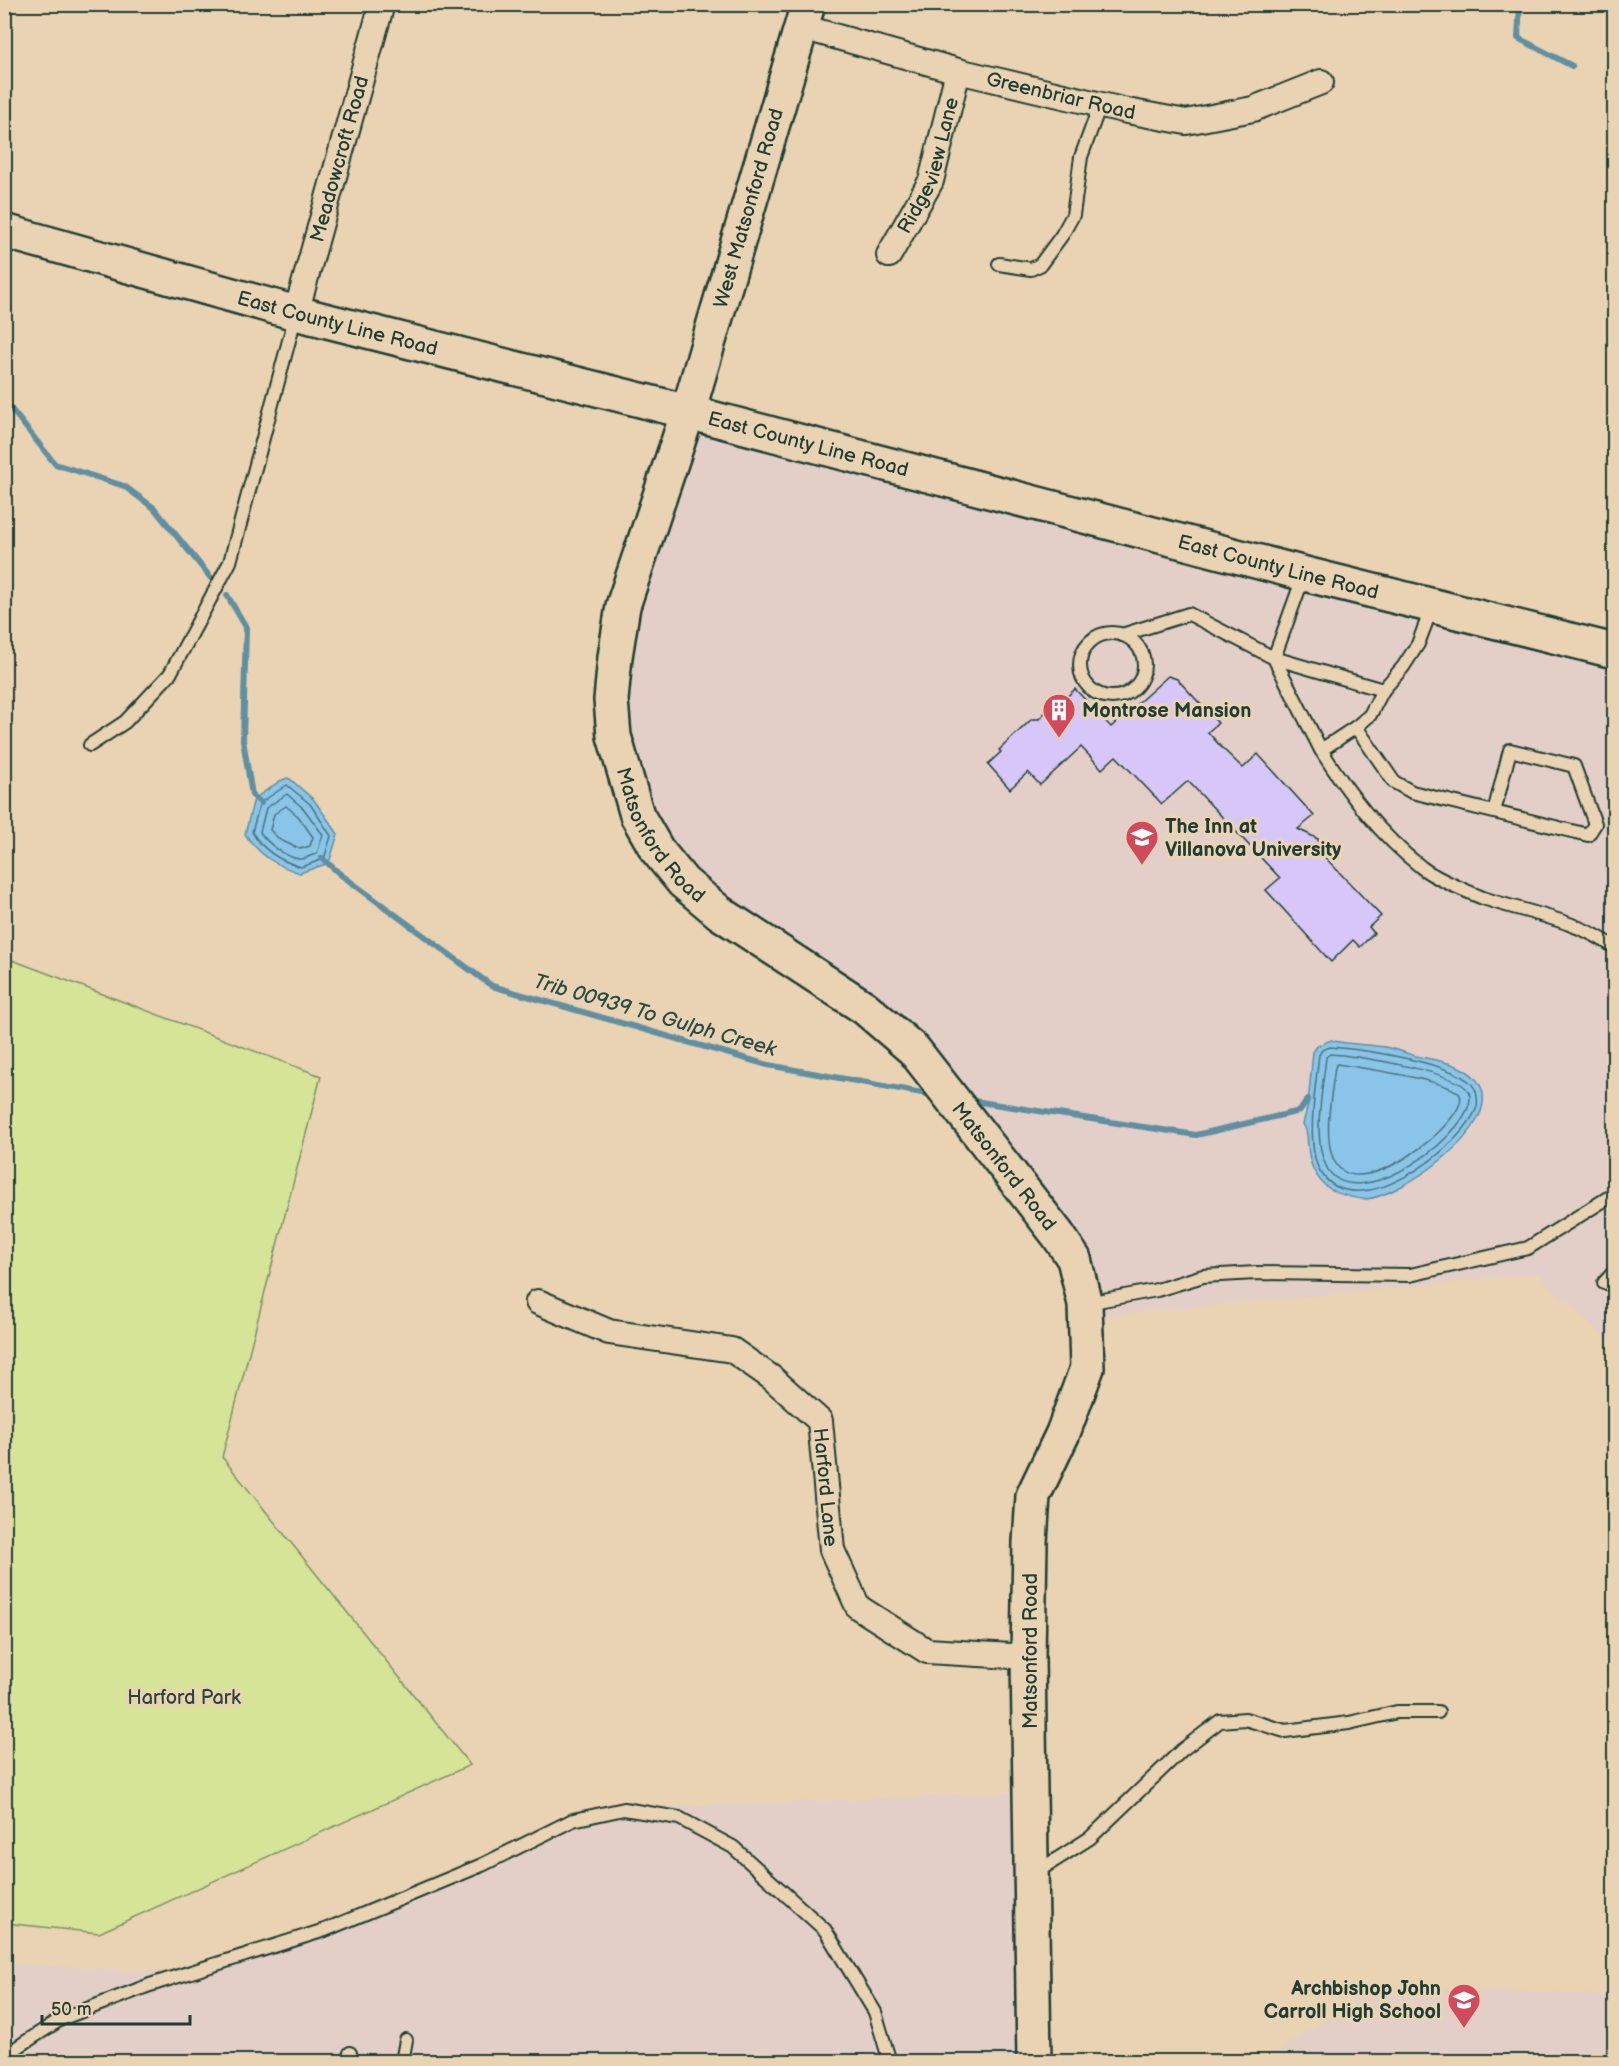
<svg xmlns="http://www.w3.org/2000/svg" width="1619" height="2066" font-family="'Balsamiq Sans',sans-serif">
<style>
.built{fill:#e3cfc7}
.green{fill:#d6e497;stroke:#7a9066;stroke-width:1.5}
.water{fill:#8ac5e9;stroke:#5f8fa1;stroke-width:1.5}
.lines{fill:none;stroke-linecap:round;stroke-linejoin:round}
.shore{stroke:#4a737c;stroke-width:1.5}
.stream{stroke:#5f8fa1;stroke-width:6}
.building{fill:#d6c7f8;stroke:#1f3d34;stroke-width:1.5}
.lane-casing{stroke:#1f3d34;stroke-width:16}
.street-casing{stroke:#1f3d34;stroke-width:28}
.secondary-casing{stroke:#1f3d34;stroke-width:38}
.lane{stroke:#e9d3b2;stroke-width:12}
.street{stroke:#e9d3b2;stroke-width:24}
.secondary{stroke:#e9d3b2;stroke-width:33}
.labels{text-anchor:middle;stroke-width:6;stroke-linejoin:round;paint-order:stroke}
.street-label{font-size:20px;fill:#1f3d34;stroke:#e9d3b2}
.poi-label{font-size:20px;font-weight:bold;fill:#1f3d34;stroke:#e9d3b2;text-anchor:start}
.park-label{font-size:20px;fill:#284539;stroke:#e9d3b2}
.water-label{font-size:21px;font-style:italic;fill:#2a4b46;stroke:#e9d3b2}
</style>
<rect width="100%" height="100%" fill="#e9d3b2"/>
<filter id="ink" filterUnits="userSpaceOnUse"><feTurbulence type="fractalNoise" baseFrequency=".0167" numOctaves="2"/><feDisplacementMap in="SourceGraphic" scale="12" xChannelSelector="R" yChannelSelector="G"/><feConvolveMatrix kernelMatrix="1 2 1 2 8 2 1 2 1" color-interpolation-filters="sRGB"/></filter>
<g filter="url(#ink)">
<g class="built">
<polygon points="688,412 1614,651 1614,1345 1537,1274 1085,1318 1085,1304 914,1050 657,850 611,700"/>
<polygon points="1030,1792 1034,2061 5,2062 5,1964 190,1973 325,1930 573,1820 624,1809"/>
<polygon points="1376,1986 1614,1996 1614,2061 1264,2061"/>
</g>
<polygon class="green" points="4,957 321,1076 222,1457 470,1765 99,1933 5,1923"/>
<g class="water">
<path d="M287 778 290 779 314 800 338 834 329 863 300 873C275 865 260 856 245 834L254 799 280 781Z"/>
<path d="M1331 1040C1348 1045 1367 1044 1385 1047 1395 1049 1406 1053 1416 1056 1438 1061 1468 1063 1480 1085 1503 1127 1401 1197 1365 1199 1356 1199 1337 1194 1330 1189 1315 1179 1309 1163 1308 1146 1307 1138 1308 1130 1303 1124L1308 1104 1313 1052 1317 1046Z"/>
</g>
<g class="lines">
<g class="shore">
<path d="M287 785 310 804 331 836 324 859 301 867C280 861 263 851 252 832L260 803Z"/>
<path d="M287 794 304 809 323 835 317 853C312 855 304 860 299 859 285 857 267 843 260 832L266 808Z"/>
<polygon points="286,806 298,816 313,837 310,846 300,849 280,840 270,830 274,814"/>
<path d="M1330 1047C1358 1049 1464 1063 1475 1089 1477 1093 1478 1103 1477 1107 1462 1148 1355 1229 1320 1171 1305 1146 1316 1084 1319 1055L1322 1050Z"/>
<path d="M1330 1054C1353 1055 1461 1072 1469 1092 1482 1128 1354 1223 1326 1166 1312 1136 1323 1089 1326 1057Z"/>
<path d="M1337 1064C1356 1067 1453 1080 1460 1095 1470 1119 1359 1208 1335 1162 1322 1139 1332 1092 1335 1067Z"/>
</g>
<g class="stream">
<polyline points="1520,4 1518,38 1572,66"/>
<polyline points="4,400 55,464 124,486 154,508 210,577"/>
<polyline points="227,595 246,627 243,740 252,795 261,803"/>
<polyline points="322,858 340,874 492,986 768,1065 933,1095"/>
<polyline points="967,1100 1196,1135 1300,1111 1308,1099"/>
</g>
</g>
<polygon class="building" points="1168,676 1177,679 1218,723 1208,732 1221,747 1243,768 1258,754 1314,816 1298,829 1318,839 1317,849 1381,916 1369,927 1374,933 1360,947 1353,940 1331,962 1266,890 1280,878 1188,781 1162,804 1116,756 1102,769 1081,747 1040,785 1028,772 1010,789 988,764 1001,752 999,750 1032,719 1039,719 1051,706 1054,709 1075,689 1111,727"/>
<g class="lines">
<g class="lane-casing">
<g id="lane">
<polyline points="999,264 1031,269 1040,265 1062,235 1073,215 1081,157 1100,105"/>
<circle cx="1112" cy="665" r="32"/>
<polyline points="1122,635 1189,614 1274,658 1383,690 1370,715 1356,727 1321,750 1274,658 1304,575"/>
<polyline points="1383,690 1403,667 1418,644 1432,607"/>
<polyline points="1356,727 1394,782 1412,792 1588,835 1595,824 1574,766 1510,750 1494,812"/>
<polyline points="90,745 125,722 170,674 230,562 296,314"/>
<path d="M1321 750C1349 794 1380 835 1421 867 1433 877 1468 892 1483 898 1527 913 1575 919 1614 947"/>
<polyline points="1604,1283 1614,1272"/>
<polyline points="1087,1303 1157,1290 1203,1276 1256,1273 1410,1275 1528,1248 1614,1194"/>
<polyline points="1035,1873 1090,1838 1182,1750 1220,1721 1245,1719 1285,1731 1349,1723 1397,1712 1438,1712"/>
<polyline points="4,2056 61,2019 150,1985 325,1930 482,1865 573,1820 624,1809 679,1818 733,1847 825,1930 875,2012 890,2062"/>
<polyline points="348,2062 350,2053"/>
<polyline points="402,2062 406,2040"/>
</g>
</g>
<g class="street-casing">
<g id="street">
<path id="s1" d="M802 27 958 71 1127 111 1186 122 1253 109 1321 82"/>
<path id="s2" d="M889 255 931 181 958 71"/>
<path id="s3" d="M296 313 382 4"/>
<path id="s4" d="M538 1302 609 1332 732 1350 772 1378 820 1421 832 1550 858 1607 927 1651 1028 1657"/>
</g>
</g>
<g class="secondary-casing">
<g id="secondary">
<path id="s5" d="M808 4 688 412 623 606 615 657 611 700 614 736 637 815 657 850 683 882 720 913 865 1008 914 1050 1058 1235 1074 1259 1085 1304 1087 1368 1063 1433 1033 1496 1030 1542 1028 1657 1034 2062"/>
<path id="s6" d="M4 231 296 313 688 412 1305 574 1614 651"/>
</g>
</g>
<use href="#lane" class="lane"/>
<use href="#street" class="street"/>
<use href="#secondary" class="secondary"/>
</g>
</g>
<defs>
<g id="building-pin" transform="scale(1.725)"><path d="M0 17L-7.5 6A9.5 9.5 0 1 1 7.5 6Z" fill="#d1495b" stroke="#e9d3b2"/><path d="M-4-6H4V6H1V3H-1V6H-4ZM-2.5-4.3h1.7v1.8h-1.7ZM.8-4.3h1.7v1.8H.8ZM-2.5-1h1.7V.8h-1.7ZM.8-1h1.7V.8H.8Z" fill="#fff"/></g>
<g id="university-pin" transform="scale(1.725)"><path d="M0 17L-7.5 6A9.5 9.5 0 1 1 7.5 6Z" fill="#d1495b" stroke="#e9d3b2"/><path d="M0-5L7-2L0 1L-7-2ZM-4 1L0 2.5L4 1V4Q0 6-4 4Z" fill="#fff"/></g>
<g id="school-pin" transform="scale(1.725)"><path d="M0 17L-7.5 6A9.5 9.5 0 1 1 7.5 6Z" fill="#d1495b" stroke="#e9d3b2"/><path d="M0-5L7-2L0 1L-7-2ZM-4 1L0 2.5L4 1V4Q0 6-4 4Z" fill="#fff"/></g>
</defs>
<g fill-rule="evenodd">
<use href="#building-pin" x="1059" y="710"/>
<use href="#university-pin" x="1142" y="837"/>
<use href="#school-pin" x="1464" y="2000"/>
</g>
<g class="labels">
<g class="street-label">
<text dy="7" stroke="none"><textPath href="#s1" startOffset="268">Greenbriar Road</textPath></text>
<text dy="7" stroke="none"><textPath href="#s3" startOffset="160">Meadowcroft Road</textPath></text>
<text dy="7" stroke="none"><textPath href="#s2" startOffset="99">Ridgeview Lane</textPath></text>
<text transform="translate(748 208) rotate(-74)" y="7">West Matsonford Road</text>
<text dy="7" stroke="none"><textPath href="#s6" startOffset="346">East County Line Road</textPath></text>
<text dy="7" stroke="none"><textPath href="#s6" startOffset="832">East County Line Road</textPath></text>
<text dy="7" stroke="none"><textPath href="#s6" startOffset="1318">East County Line Road</textPath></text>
<text dy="7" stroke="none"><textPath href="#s5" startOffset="872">Matsonford Road</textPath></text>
<text dy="7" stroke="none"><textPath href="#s5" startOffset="1358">Matsonford Road</textPath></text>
<text dy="7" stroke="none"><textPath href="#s4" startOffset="381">Harford Lane</textPath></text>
<text transform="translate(1030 1651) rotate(-90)" y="7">Matsonford Road</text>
</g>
<g class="poi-label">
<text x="1082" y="717">Montrose Mansion</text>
<text x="1165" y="833">The Inn at<tspan x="1165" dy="23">Villanova University</tspan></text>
<text x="1441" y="1995" text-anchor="end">Archbishop John<tspan x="1441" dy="23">Carroll High School</tspan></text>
</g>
<g class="park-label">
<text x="184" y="1704">Harford Park</text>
</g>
<g class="water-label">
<text transform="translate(655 1015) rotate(16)" y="7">Trib 00939 To Gulph Creek</text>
</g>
</g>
<rect width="1619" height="2066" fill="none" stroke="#e9d3b2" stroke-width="24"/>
<rect x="12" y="12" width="1595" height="2042" fill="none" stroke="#1f3d34" stroke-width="2" filter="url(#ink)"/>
<path d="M42 2015v9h148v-9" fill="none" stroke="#1f3d34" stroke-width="3"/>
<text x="51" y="2015" font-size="18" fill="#1f3d34" stroke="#e9d3b2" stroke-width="4.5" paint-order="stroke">50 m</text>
</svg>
